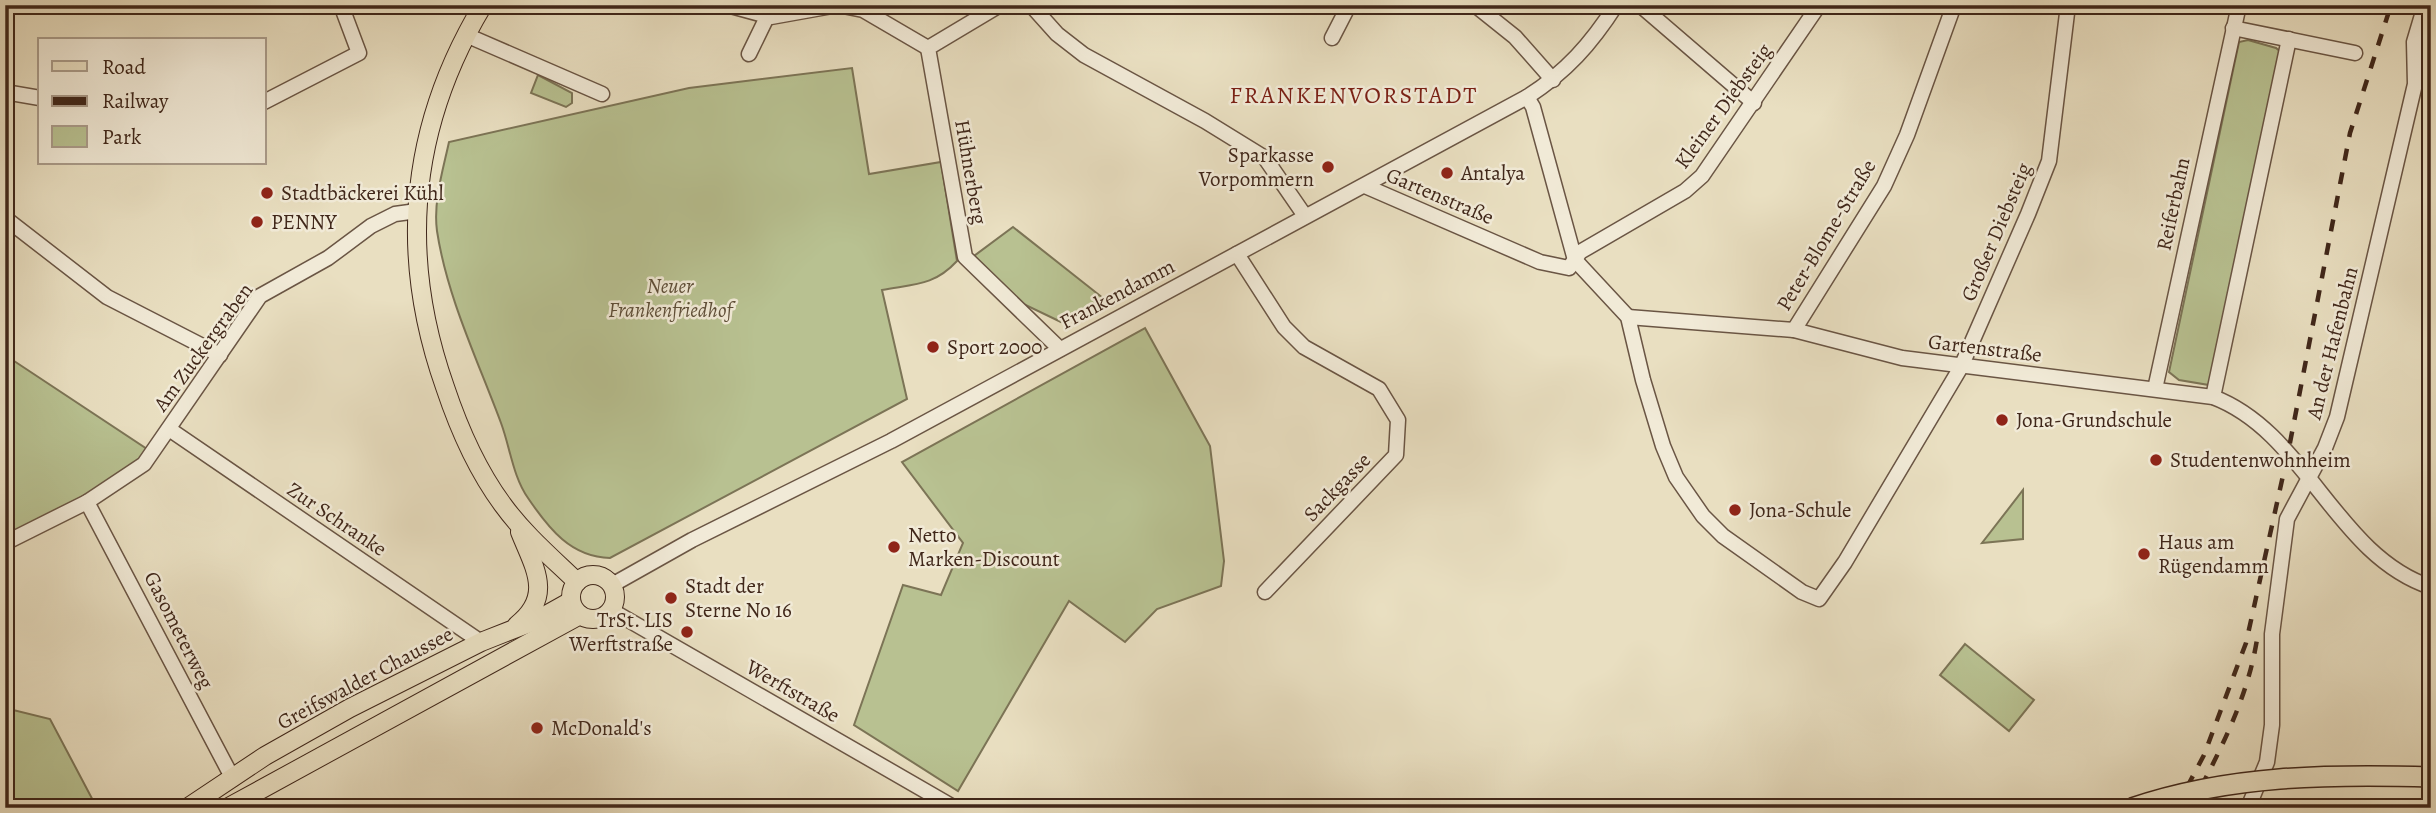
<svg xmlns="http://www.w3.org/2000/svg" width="2436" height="813" font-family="Alegreya,serif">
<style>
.green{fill:#b8c191;stroke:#7c7456;stroke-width:2}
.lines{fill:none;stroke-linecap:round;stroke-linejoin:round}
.minor-casing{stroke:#6a5544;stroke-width:17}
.major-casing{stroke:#40271a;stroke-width:20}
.minor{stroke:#f1ead7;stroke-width:14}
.major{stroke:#e9dfc1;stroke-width:18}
.rail{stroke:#40271a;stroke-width:4.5;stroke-dasharray:12 12;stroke-linecap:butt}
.highway-bridge-casing{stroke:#40271a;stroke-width:22;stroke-linecap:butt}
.highway-bridge{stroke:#e9dfc1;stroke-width:19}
.poi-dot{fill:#8f2418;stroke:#f1ead7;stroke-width:2.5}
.labels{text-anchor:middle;stroke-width:5;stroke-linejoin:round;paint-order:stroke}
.street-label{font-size:21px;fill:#40271a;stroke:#f1ead7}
.poi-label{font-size:21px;fill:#40271a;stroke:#f1ead7;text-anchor:start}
.park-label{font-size:21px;font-style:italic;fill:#5e4e38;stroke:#f1ead7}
.quarter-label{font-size:24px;letter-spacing:2px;fill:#7a1f14;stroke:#f1ead7}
</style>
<rect width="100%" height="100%" fill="#e9dfc1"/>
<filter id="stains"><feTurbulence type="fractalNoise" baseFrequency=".00286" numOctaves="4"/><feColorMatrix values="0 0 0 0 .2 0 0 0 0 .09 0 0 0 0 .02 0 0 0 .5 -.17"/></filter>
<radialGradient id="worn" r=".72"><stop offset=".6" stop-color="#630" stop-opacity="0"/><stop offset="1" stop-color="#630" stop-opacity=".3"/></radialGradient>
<g class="green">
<polygon points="2248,40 2276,48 2282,53 2209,385 2179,380 2169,372 2239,42"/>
<path d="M852 68 869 174 941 162 957 261C934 286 914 284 882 290L907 399 610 558C571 557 549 529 528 498 513 477 510 447 501 423 478 361 447 297 437 231 433 202 443 170 449 142L689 88Z"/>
<polygon points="538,75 572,93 572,103 566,107 531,93"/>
<polygon points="1013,227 1103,298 1061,322 1013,299 974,256"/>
<polygon points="1145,328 1210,446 1224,561 1221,586 1157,609 1125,642 1069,601 958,791 854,725 903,585 941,595 963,543 902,462"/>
<polygon points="5,355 153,453 144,464 5,543"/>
<polygon points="2023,490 2023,539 1982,543"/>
<polygon points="1965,644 2034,700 2009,731 1940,675"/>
<polygon points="5,708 50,719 97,808 5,808"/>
</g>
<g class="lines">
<g class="minor-casing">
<g id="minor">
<polyline points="727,5 771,17 838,5 863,10 928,48"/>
<polyline points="1000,5 928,48 965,257 1060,349"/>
<polyline points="1031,5 1057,34 1084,55 1205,121 1265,158 1305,216"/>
<polyline points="1475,5 1515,37 1553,80"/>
<polyline points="1640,5 1754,103"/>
<polyline points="2233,28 2355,53"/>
<polyline points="466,35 602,94"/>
<polyline points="1332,38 1349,5"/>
<polyline points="749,54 767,17"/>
<polyline points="5,92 40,98"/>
<polyline points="1527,97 1533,107 1575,260 1628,317 1643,380 1663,446 1676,477 1703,516 1723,536 1802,592 1819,599 1845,562 1961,367 2028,214 2049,161 2068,5"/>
<polyline points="264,102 359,53 341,5"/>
<polyline points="1365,186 1540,262 1569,268 1580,252 1685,191 1702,176 1819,5"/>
<polyline points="5,218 107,297 220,355"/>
<polyline points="1237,254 1284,327 1304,347 1379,389 1398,420 1396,455 1265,592"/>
<path d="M1628 317 1794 330 1902 358 2213 397C2306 432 2336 556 2431 587"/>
<polyline points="1794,330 1884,186 1907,135 1954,5"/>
<polyline points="2155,389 2239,5"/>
<polyline points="2213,397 2289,39"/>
<polyline points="169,429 481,642"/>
<polyline points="87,502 233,779"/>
<polyline points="5,543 87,502 144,464 260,296 328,258 371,226 395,214 417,211"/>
<path d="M612 585 692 540 891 441 1527 97C1566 72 1591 44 1616 5"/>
<polyline points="611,610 955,808"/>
<polyline points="2248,808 2267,762 2272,725 2272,634 2287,519 2325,448 2337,417 2415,84 2414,42 2425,5"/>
</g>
</g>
<g class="major-casing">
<g id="major">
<path d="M483 5C410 126 398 254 445 387 459 429 477 470 503 505 524 534 551 557 577 582"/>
<circle cx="593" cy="597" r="22"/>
<path d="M517 625C554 596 534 567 520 532"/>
<polyline points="187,808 265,756 350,708 481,642 537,620 571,601"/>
<polyline points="227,808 580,615"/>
</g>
</g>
<use href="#minor" class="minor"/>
<use href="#major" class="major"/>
<g class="rail">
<polyline points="2176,808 2204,755 2246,643 2288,453 2350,133 2391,5"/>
<path d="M2190 808C2220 751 2249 697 2258 633"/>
</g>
<g class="highway-bridge-casing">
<path id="highway-bridge" d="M2132 808C2229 775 2329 774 2431 777"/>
</g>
<use href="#highway-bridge" class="highway-bridge"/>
</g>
<g class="poi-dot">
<circle cx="1328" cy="167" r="7"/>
<circle cx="1447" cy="173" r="7"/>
<circle cx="267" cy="193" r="7"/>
<circle cx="257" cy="222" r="7"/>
<circle cx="933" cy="347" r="7"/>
<circle cx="2002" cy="420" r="7"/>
<circle cx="2156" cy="460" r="7"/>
<circle cx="1735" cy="510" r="7"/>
<circle cx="894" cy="547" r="7"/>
<circle cx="2144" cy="554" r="7"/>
<circle cx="671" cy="598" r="7"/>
<circle cx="687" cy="632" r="7"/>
<circle cx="537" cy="728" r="7"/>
</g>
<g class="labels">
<g class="street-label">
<text transform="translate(1723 106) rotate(-54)" y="7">Kleiner Diebsteig</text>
<text transform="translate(971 172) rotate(80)" y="7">Hühnerberg</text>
<text transform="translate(1440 196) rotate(23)" y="7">Gartenstraße</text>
<text transform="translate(2173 204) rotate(-78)" y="7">Reiferbahn</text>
<text transform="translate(1996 232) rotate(-67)" y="7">Großer Diebsteig</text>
<text transform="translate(1826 235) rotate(-59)" y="7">Peter-Blome-Straße</text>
<text transform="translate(1117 294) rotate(-28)" y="7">Frankendamm</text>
<text transform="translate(2332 343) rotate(-76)" y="7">An der Hafenbahn</text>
<text transform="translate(203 347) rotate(-54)" y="7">Am Zuckergraben</text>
<text transform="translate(1985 348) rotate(7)" y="7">Gartenstraße</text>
<text transform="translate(1337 487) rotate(-46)" y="7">Sackgasse</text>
<text transform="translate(337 519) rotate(34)" y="7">Zur Schranke</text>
<text transform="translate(179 630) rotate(63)" y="7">Gasometerweg</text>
<text transform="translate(365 678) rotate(-28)" y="7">Greifswalder Chaussee</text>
<text transform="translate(793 691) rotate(30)" y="7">Werftstraße</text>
</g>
<g class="poi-label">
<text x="1314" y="162" text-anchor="end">Sparkasse<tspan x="1314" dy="24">Vorpommern</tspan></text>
<text x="1461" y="180">Antalya</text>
<text x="281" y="200">Stadtbäckerei Kühl</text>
<text x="271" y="229">PENNY</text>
<text x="947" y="354">Sport 2000</text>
<text x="2016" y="427">Jona-Grundschule</text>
<text x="2170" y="467">Studentenwohnheim</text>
<text x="1749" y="517">Jona-Schule</text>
<text x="908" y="542">Netto<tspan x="908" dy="24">Marken-Discount</tspan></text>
<text x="2158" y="549">Haus am<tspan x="2158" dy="24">Rügendamm</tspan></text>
<text x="685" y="593">Stadt der<tspan x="685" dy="24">Sterne No 16</tspan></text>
<text x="673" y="627" text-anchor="end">TrSt. LIS<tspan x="673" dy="24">Werftstraße</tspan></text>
<text x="551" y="735">McDonald's</text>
</g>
<g class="park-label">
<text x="670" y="293">Neuer<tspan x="670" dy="24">Frankenfriedhof</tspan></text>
</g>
<g class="quarter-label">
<text x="1354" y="103">FRANKENVORSTADT</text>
</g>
</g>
<rect width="2436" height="813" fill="none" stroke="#e9dfc1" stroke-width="28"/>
<rect x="7" y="7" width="2422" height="799" fill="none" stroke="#40271a" stroke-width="3.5"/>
<rect x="14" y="14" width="2408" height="785" fill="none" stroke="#40271a" stroke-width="2"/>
<rect x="38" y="38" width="228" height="126" fill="#f1ead7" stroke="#aa9c8b" stroke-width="2"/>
<rect x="52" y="61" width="35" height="10" fill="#e9dfc1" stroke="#aa9c8b" stroke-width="2"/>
<text x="102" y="74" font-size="21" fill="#40271a">Road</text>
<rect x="52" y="96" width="35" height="10" fill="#40271a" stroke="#aa9c8b" stroke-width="2"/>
<text x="102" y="108" font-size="21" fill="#40271a">Railway</text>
<rect x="52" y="126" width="35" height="21" fill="#b8c191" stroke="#aa9c8b" stroke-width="2"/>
<text x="102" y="144" font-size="21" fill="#40271a">Park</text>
<rect width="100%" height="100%" filter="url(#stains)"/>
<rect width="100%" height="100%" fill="url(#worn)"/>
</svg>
